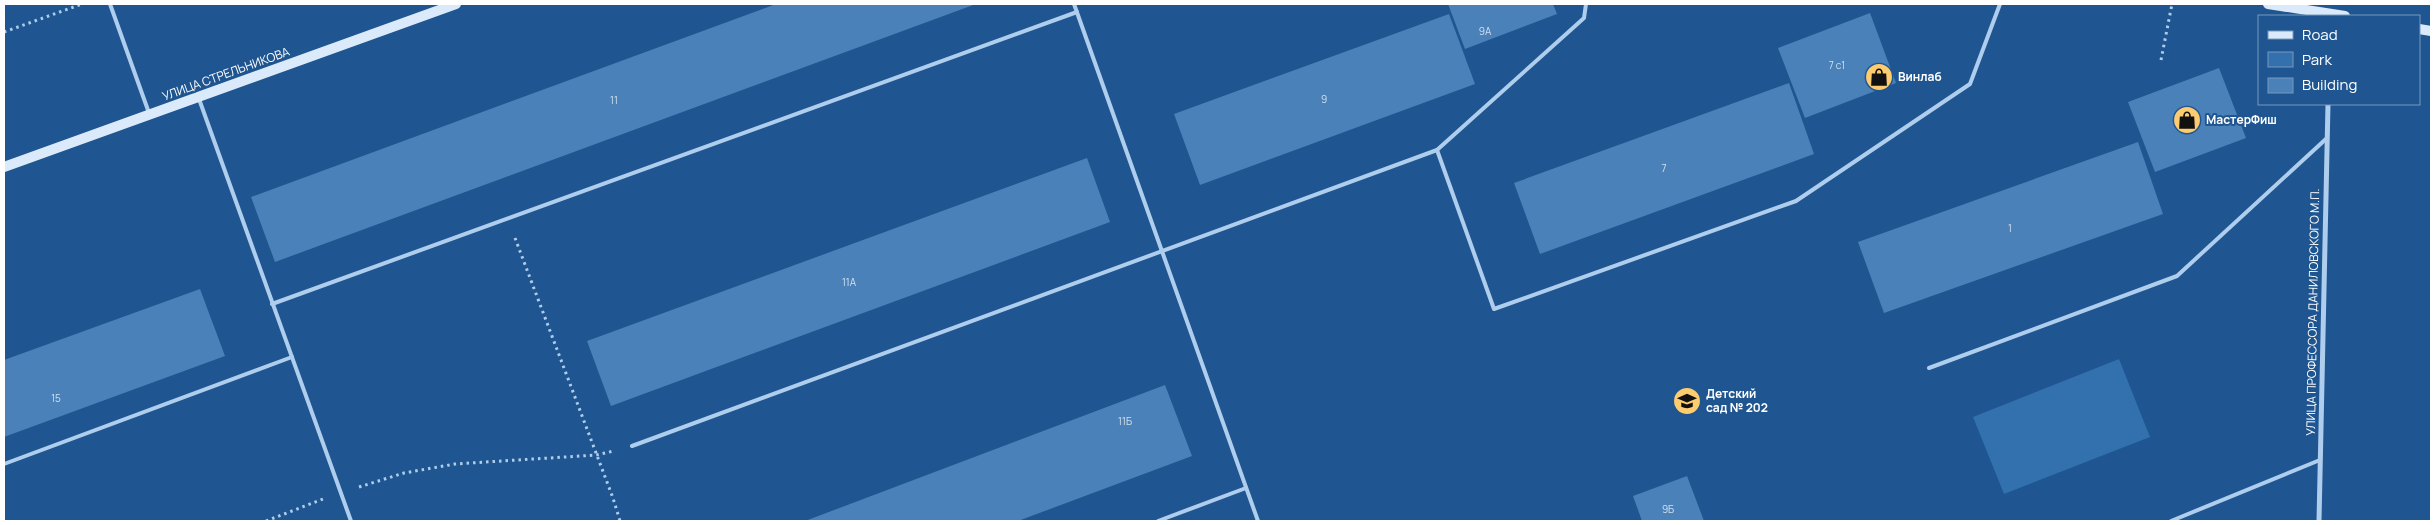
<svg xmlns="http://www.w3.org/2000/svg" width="2435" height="525" font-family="Manrope,sans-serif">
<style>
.green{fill:#3270ae}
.building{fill:#4b81b9}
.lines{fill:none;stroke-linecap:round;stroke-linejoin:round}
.path{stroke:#afceed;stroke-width:3;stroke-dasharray:2.5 4;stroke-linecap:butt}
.lane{stroke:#afceed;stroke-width:4}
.street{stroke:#afceed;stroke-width:5}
.secondary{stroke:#dbeafa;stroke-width:10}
.labels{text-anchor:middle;stroke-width:4;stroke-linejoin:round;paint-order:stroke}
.number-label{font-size:10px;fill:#d2e0ee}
.street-label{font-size:12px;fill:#fff;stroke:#1f5590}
.poi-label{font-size:12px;font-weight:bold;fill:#fff;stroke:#1f5590;text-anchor:start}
</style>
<rect width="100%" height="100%" fill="#1f5590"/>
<polygon class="green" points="2119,359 2150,437 2004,494 1973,417"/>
<g class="building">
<polygon points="776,4 976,4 275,262 251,197"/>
<polygon points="1448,4 1553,4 1557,14 1465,49"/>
<polygon points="1870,13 1896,83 1805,118 1778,48"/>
<polygon points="1449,14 1475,84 1200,185 1174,114"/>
<polygon points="2219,68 2246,138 2155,172 2128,102"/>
<polygon points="1789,83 1814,154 1540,254 1514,183"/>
<polygon points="2138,142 2163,214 1884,313 1858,242"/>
<polygon points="1087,158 1110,222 611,406 587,341"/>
<polygon points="200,289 225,356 4,437 4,360"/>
<polygon points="1165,385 1192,456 1018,521 805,521"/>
<polygon points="1687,476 1704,521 1642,521 1633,496"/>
</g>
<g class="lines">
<g class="path">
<polyline points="4,32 82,4"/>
<polyline points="2161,60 2172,4"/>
<polyline points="515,238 613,498 620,521"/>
<polyline points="359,487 404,473 455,464 596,455 614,451"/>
<polyline points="266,521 323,499"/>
</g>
<g class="lane">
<polyline points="110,4 149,113"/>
<polyline points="1074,4 1258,521"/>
<polyline points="199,99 351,521"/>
<polyline points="1437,150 1494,309 1796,201 1970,84 2000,4"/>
<polyline points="272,304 1077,12"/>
<polyline points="1929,368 2177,276 2327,138"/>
<polyline points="632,446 1437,150 1584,18 1586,4"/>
<polyline points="4,464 292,357"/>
<polyline points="1158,521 1246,488"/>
<polyline points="2171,521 2320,460"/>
</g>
<polyline class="street" points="2319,521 2328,104"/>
<g class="secondary">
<polyline points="2268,4 2345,16"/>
<polyline points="2419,29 2431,31"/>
<polyline points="4,167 456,4"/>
</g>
</g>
<defs>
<g id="shop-disc" transform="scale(1.4375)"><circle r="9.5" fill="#fccc6e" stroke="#1f5590"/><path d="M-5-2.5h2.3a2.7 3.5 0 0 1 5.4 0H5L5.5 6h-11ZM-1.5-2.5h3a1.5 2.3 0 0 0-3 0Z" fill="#111"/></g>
<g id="school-disc" transform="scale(1.4375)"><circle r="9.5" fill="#fccc6e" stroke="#1f5590"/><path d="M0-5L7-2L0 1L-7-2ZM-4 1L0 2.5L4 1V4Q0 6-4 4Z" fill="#111"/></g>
</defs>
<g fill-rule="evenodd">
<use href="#shop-disc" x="1879" y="77"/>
<use href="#shop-disc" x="2187" y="120"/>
<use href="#school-disc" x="1687" y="401"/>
</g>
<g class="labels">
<g class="number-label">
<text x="1485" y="35">9А</text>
<text x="1837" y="69">7 с1</text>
<text x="1324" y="103">9</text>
<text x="614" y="104">11</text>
<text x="1664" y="172">7</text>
<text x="2010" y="232">1</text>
<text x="849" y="286">11А</text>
<text x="56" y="402">15</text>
<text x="1125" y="425">11Б</text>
<text x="1668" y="513">9Б</text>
</g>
<g class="street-label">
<text transform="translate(226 74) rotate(-20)" y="4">УЛИЦА СТРЕЛЬНИКОВА</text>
<text transform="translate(2313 312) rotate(-89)" y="4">УЛИЦА ПРОФЕССОРА ДАНИЛОВСКОГО М.П.</text>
</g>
<g class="poi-label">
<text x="1898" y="81">Винлаб</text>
<text x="2206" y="124">МастерФиш</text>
<text x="1706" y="398">Детский<tspan x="1706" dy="14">сад № 202</tspan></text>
</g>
</g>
<rect width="2435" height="525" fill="none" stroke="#ffffff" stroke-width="10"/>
<rect x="2258" y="15" width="162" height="90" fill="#1f5590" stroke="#7999bc"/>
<rect x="2268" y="31" width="25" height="8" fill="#dbeafa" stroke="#7999bc"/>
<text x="2302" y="40" font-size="15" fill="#ffffff">Road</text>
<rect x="2268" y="52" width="25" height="15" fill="#3270ae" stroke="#7999bc"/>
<text x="2302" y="65" font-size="15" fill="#ffffff">Park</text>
<rect x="2268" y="78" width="25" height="15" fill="#4b81b9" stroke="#7999bc"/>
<text x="2302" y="90" font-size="15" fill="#ffffff">Building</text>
</svg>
